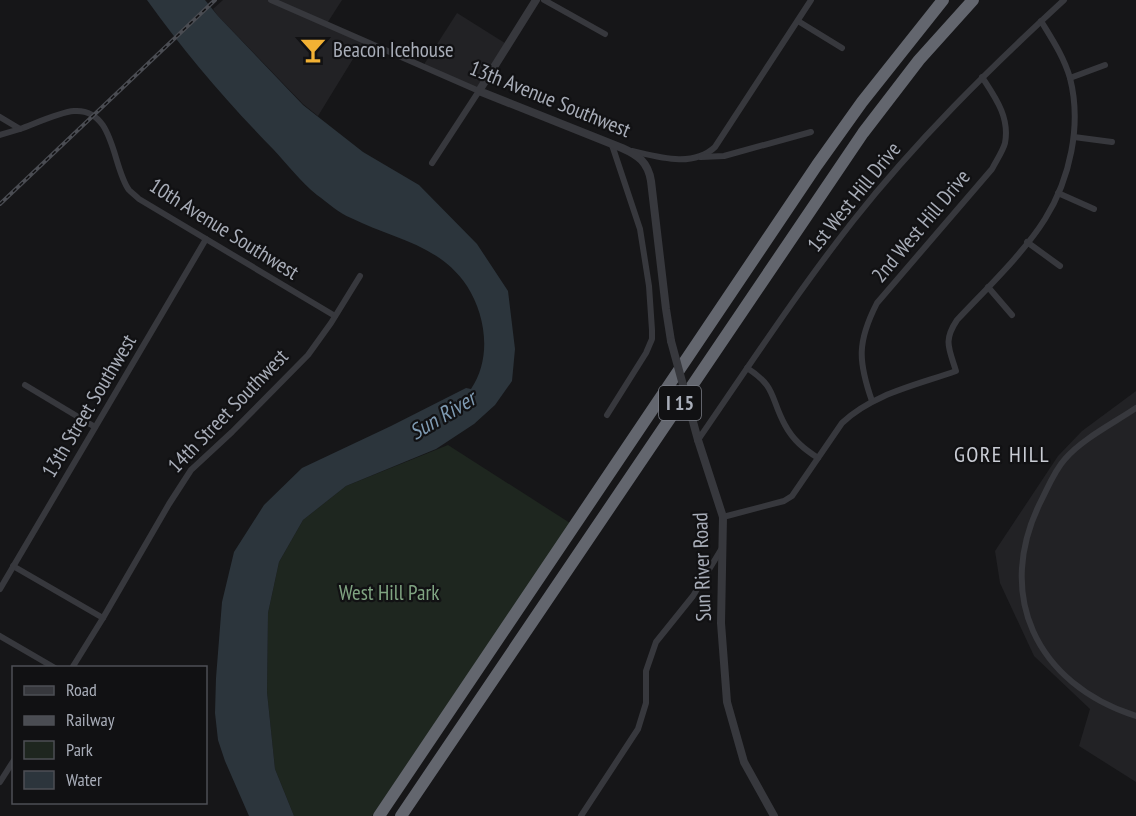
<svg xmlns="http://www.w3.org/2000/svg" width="1136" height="816" font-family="'PT Sans Narrow',sans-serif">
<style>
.built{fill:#222225}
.green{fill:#1e261f}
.water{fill:#2c353c}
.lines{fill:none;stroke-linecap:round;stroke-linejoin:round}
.minor{stroke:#37383d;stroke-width:6}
.tertiary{stroke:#37383d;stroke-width:8}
.motorway{stroke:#63666e;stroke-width:12}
.rail-casing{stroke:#4a4c52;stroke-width:4}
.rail{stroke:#111113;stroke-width:1.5;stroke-dasharray:4.5;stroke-linecap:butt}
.tertiary-bridge{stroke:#37383d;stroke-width:8}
.labels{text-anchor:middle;stroke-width:4.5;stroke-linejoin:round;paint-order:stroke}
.shield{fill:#111113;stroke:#7b7e86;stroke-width:1.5}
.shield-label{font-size:20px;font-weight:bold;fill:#a8adb8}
.poi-label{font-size:21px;fill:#a8adb8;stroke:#111113;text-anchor:start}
.street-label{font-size:21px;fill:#a8adb8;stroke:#111113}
.park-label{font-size:21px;fill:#7fa381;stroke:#111113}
.water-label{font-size:22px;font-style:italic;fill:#7f9bb3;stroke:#111113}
.neighbourhood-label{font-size:22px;letter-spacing:1.5px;fill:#c9ccd4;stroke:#111113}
</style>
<rect width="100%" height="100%" fill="#161618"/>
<g class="built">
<polygon points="223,0 342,0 326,25 364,41 318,116 303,104 218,16 213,9"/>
<polygon points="457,13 508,45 479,91 423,66"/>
<polygon points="1136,391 1136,782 1079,746 1090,709 1034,656 1000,583 995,551 1058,456 1082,431"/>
</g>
<polygon class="green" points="448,445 570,523 372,816 294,816 275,769 267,692 268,613 279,562 303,520 346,486"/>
<path class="water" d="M147 0H205L218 16 303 105 363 152 419 185 477 244 508 291 515 349 512 381 495 405 474 424 436 449 346 486 303 520 279 562 268 613 267 692 275 769 294 816H249L225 761 218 740 215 713 216 678 222 602 234 552 264 505 302 468 391 426 466 388 471 389C492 358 486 316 467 286 439 244 393 239 351 218 339 213 328 203 317 195 301 182 287 164 273 149 227 102 185 53 147 0Z"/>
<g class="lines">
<g class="minor">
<polyline points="271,0 479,91 432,163"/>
<polyline points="544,0 605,34"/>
<polyline points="798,21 842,48"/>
<polyline points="1070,78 1105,65"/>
<path d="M0 117 20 129C34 124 60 112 74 111 115 108 112 167 129 190 132 193 136 196 139 199L335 316"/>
<polyline points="0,135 20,129"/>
<polyline points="1074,137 1112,142"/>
<path d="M632 151C658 157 693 168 715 147L811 0"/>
<polyline points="701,157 724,156 811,132"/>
<polyline points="1058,193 1094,209"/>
<polyline points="1027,242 1060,266"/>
<polyline points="988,287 1012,315"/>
<path d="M747 368C777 387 770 398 785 425 793 440 804 449 818 458"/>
<polyline points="25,385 95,427"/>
<path d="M872 401C858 361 857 342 877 303L992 169C996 161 1003 151 1005 143 1010 117 995 97 982 77"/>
<path d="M1136 408C1114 423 1082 439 1065 459 1055 470 1049 485 1042 499 993 594 1036 684 1136 716"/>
<polyline points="607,415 646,353 652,339 652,330 649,286 640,229 612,145"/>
<path d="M698 440C749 366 798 291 853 221 916 141 989 69 1064 0"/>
<path d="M723 517 784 501 792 496 842 423C872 394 917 385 956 371 949 348 943 341 957 320 986 289 1023 254 1045 219 1070 179 1082 125 1070 78 1064 57 1052 39 1041 21"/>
<polyline points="13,566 103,618"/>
<polyline points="0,589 206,239"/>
<polyline points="0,636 55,668"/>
<polyline points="72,668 103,618 169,504 191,470 232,432 308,355 331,323 360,276"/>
<polyline points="0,782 14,760"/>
<polyline points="581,816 638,729 646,703 646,671 656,642 693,596 722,548"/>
</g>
<g class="tertiary">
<path d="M536 0 479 91 622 148C638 155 648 162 651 181L666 309 671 341"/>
<polyline points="698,440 723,517 721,623 727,702 744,762 774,816"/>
</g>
<g class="motorway">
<polyline points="379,816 817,165 862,102 943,0"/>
<polyline points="401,816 863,133 919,60 973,0"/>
</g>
<g class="rail-casing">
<polyline id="rail" points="0,204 215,0"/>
</g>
<use href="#rail" class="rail"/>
<polyline class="tertiary-bridge" points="671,341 698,440"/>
</g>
<defs>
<g id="bar-bare" transform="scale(2.07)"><path d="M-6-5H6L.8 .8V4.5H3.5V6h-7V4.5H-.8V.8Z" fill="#f2b134" stroke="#111113" stroke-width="2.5" paint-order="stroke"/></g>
</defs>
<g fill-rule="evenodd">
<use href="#bar-bare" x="313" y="50"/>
</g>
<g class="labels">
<rect class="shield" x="659" y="386" width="42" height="34" rx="4.5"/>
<g class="shield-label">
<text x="680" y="410">I 15</text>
</g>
<g class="poi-label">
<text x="333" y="57">Beacon Icehouse</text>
</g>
<g class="street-label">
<text transform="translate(550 99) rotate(22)" y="7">13th Avenue Southwest</text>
<text transform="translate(854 197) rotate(-51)" y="7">1st West Hill Drive</text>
<text transform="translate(921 226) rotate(-50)" y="7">2nd West Hill Drive</text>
<text transform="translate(224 229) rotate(32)" y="7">10th Avenue Southwest</text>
<text transform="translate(89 406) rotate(-59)" y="7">13th Street Southwest</text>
<text transform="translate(228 411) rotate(-46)" y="7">14th Street Southwest</text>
<text transform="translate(702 567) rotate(-92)" y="7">Sun River Road</text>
</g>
<g class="park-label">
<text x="389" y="600">West Hill Park</text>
</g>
<g class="water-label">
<text transform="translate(442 415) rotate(-31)" y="8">Sun River</text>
</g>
<g class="neighbourhood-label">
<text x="1002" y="462">GORE HILL</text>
</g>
</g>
<rect x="12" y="666" width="195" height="138" fill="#111113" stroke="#4d4f55" stroke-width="1.5"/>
<rect x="24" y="686" width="30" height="9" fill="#37383d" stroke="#4d4f55" stroke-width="1.5"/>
<text x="66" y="696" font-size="18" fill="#a8adb8">Road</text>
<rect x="24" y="716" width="30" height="9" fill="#4a4c52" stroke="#4d4f55" stroke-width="1.5"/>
<text x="66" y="726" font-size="18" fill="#a8adb8">Railway</text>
<rect x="24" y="741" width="30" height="18" fill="#1e261f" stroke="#4d4f55" stroke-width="1.5"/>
<text x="66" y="756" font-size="18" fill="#a8adb8">Park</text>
<rect x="24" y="771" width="30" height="18" fill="#2c353c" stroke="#4d4f55" stroke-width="1.5"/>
<text x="66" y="786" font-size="18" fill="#a8adb8">Water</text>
</svg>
